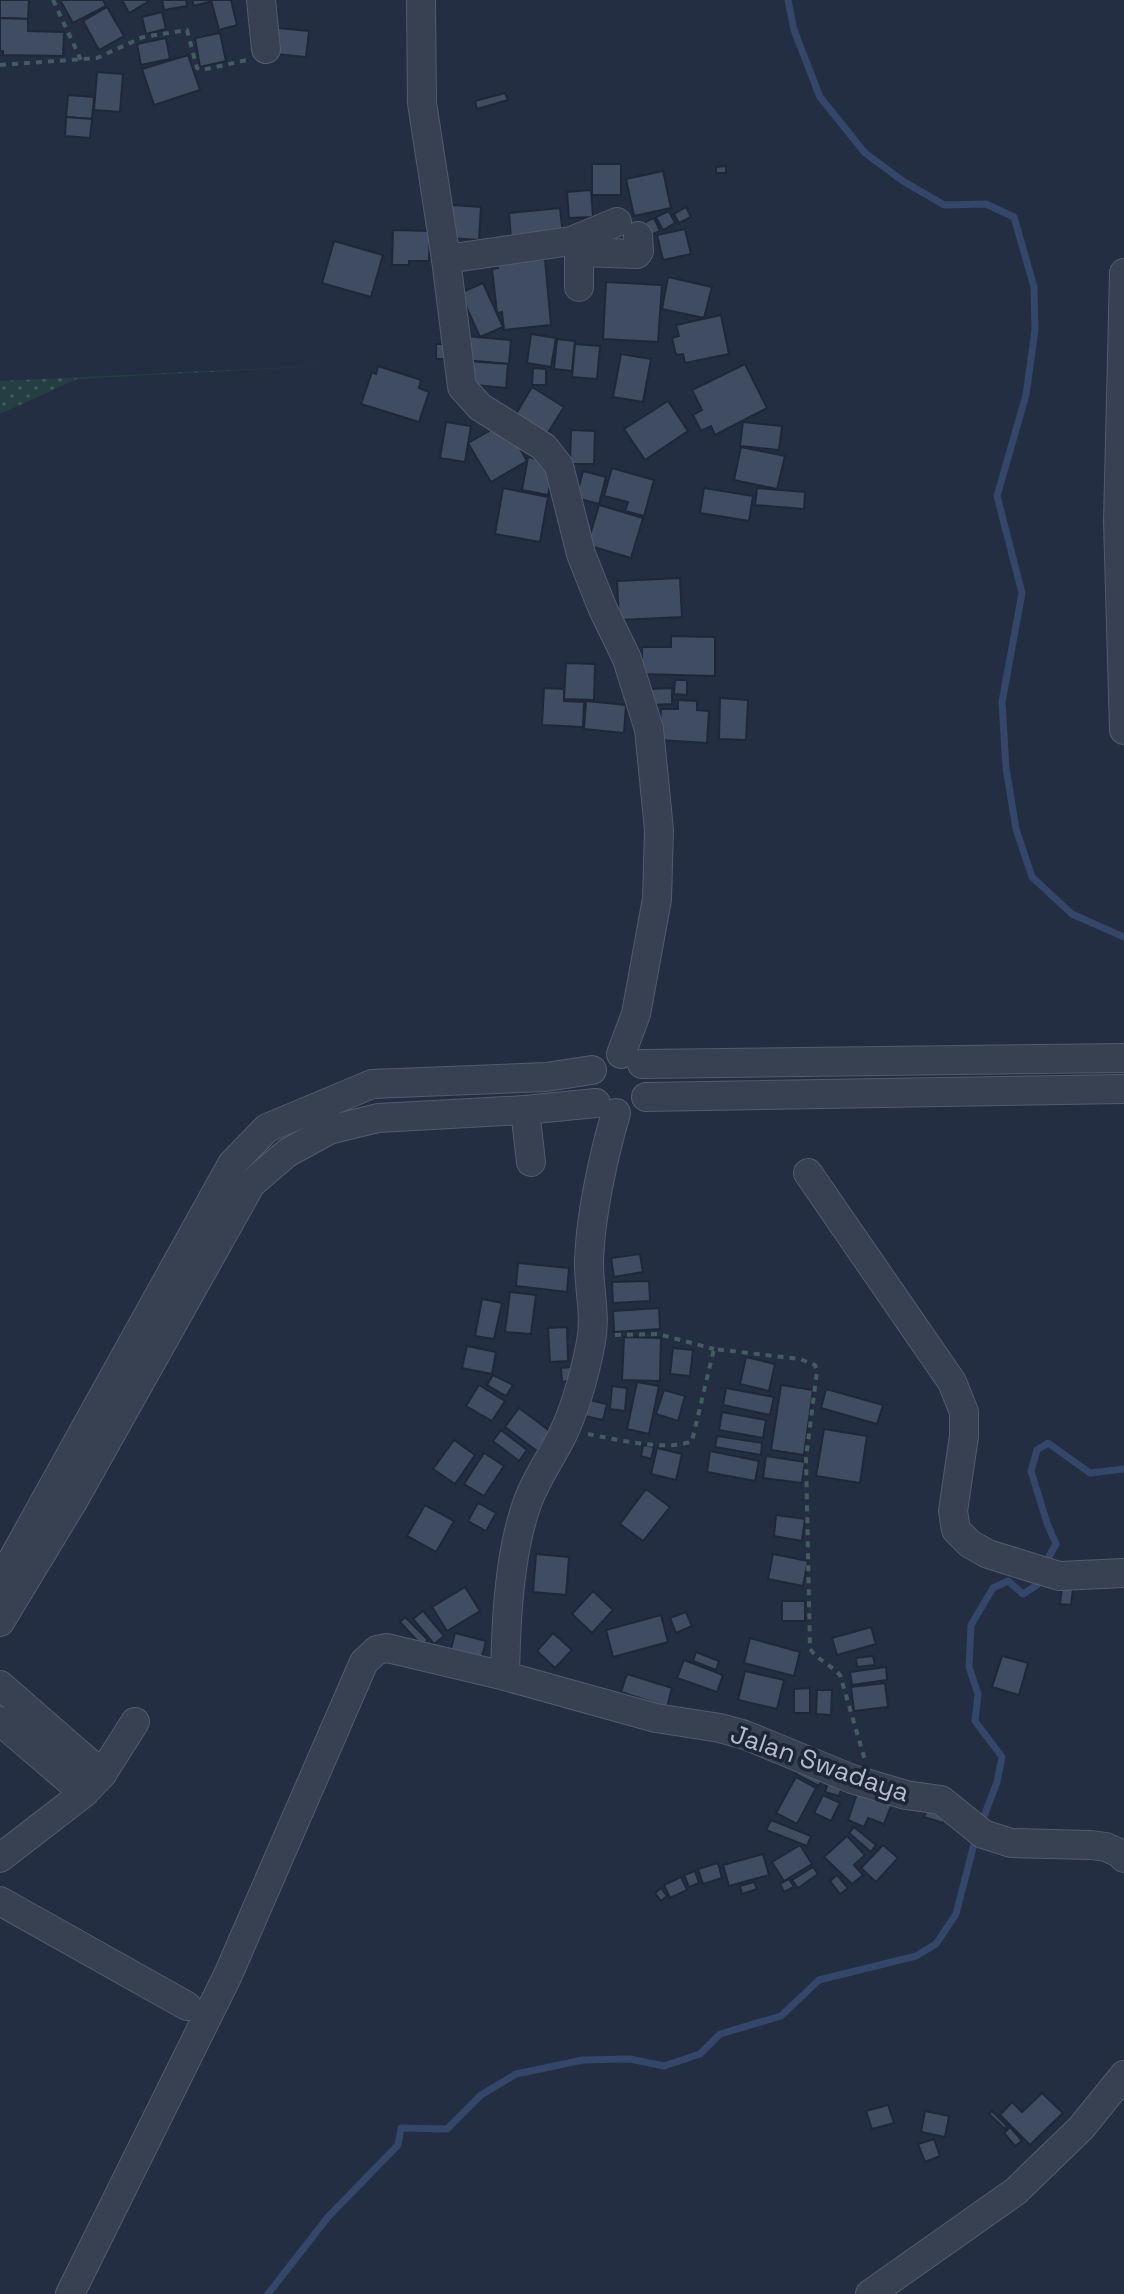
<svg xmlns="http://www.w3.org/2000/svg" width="1124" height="2294" font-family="'Space Grotesk',sans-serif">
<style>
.grass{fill:url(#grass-dots)}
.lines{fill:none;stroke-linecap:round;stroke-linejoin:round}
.stream{stroke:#344669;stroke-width:7}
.building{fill:#3f4c62;stroke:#1f2839;stroke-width:2}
.minor-casing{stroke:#535c6c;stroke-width:30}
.path{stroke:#445b60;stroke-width:4;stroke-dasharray:6 6;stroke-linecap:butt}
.minor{stroke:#384152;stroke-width:28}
.labels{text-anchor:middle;stroke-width:7;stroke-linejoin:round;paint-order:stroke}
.street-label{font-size:26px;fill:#b5bccc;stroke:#1d2637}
</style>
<defs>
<pattern id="grass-dots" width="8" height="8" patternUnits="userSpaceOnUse" patternTransform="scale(2)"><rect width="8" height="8" fill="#253e43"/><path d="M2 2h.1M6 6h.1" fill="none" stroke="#42585d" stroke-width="1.8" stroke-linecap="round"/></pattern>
</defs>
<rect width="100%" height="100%" fill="#232e42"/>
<polygon class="grass" points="336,365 77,379 0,414 0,381"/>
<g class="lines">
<g class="stream">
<polyline points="788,0 794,30 820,97 865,153 903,181 944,205 986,204 1014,217 1034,287 1035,330 1026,395 997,496 1022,593 1002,702 1006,768 1016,829 1032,877 1072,914 1124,937"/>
<polyline points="1045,1564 1056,1544 1047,1523 1031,1471 1037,1450 1048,1443 1090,1473 1124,1469"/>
<polyline points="981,1824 997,1782 1002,1757 975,1721 978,1694 969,1667 971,1625 993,1588 1008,1581 1023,1594 1037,1585 1041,1575"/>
<polyline points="268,2294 328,2217 398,2145 401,2128 447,2129 481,2095 516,2074 583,2060 630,2059 664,2066 700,2054 720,2034 781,2016 819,1980 916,1956 936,1944 956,1914 976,1836"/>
</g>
</g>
<g class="building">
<polygon points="0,0 29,0 28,19 0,18"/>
<polygon points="60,0 103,0 106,6 73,23"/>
<polygon points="122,0 151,0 129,13"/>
<polygon points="162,0 186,0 187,6 164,10"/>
<polygon points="192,0 209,0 209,2 194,6"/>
<polygon points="211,0 231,0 237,25 219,30"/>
<polygon points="107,7 124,36 99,50 83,21"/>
<polygon points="162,12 166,29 146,34 142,17"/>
<polygon points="0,18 28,19 28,31 64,32 63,56 3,55 3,51 0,51"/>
<polygon points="278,28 309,31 306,57 275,54"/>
<polygon points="220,33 226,61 200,67 195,38"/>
<polygon points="166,38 170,59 141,65 137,44"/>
<polygon points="188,55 200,90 154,105 142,69"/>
<polygon points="97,72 123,74 120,112 94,110"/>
<polygon points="505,93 508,100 477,109 475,101"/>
<polygon points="68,95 94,97 92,119 66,117"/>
<polygon points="66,117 92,119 90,138 65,136"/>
<rect x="592" y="164" width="29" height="31"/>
<polygon points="726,166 726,173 716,173 716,167"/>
<polygon points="663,171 671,208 634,216 626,179"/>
<polygon points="591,190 593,217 569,218 567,192"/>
<polygon points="452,205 481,207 479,240 450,238"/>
<polygon points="686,207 691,217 679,223 674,214"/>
<polygon points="560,208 563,235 511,240 509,213"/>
<polygon points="669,211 675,223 663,230 656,217"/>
<polygon points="654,218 660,231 651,235 645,222"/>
<polygon points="685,229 691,254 663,260 657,235"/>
<polygon points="393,230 430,231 429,261 409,261 409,265 392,265"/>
<polygon points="334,241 383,255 371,297 322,283"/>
<polygon points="545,259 551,325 504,330 502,312 497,313 492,269 498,268 497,264"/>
<polygon points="668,277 712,287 704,318 662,309"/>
<polygon points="606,282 662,285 658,342 603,339"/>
<polygon points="483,283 503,327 480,337 460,293"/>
<polygon points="721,315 729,354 685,363 683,354 676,355 672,338 679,336 676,325"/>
<polygon points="531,334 556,338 551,367 527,363"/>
<polygon points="466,336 511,340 509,364 464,360"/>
<polygon points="557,339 575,341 572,371 554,369"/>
<polygon points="436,344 450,344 449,359 436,359"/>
<polygon points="575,344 600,346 597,379 572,377"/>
<polygon points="621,354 651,359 643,402 613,397"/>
<polygon points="467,361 508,364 506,388 465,384"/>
<polygon points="745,364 767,408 715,435 711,426 701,431 693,415 702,410 692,390"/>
<polygon points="378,366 421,380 419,388 429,392 419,422 361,404 372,372 376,374"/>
<polygon points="533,368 546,369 546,385 532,385"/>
<polygon points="532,387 564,407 547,434 516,414"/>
<polygon points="668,401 688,431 645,460 624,429"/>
<polygon points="446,422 471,426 465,462 440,458"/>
<polygon points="505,422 527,461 491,482 468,443"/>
<polygon points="743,422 782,426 779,450 740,446"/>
<polygon points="571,430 595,431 594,464 570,464"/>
<polygon points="741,447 785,456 777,489 734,480"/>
<polygon points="528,457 555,462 548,495 522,490"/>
<polygon points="612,468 654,480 644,516 625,511 628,502 604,496"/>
<polygon points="583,471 606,477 599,504 576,498"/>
<polygon points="503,488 548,497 540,542 495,534"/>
<polygon points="704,488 753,496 749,521 700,513"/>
<polygon points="757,488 805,492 804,509 755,505"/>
<polygon points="599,505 643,518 631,558 587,545"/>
<polygon points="680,578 682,617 619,620 617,581"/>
<polygon points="671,636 715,637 715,676 642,674 642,647 671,647"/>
<polygon points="566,663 595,664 594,700 564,699"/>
<polygon points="675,680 687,680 687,695 674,694"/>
<polygon points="544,688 564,689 564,701 584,702 583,727 542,725"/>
<polygon points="672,688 672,704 651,705 650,689"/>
<polygon points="720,698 748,700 746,740 719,739"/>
<polygon points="678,700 697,701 697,710 709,711 707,743 659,740 661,709 678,709"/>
<polygon points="586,701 626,705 624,733 584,729"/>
<polygon points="640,1254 643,1272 614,1277 611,1258"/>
<polygon points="518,1263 569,1268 567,1292 516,1286"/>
<polygon points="649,1281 650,1301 613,1303 612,1282"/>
<polygon points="510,1292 536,1295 531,1334 505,1332"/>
<polygon points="482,1299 502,1303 494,1339 475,1336"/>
<polygon points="659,1308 660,1329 614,1332 613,1311"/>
<polygon points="567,1327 568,1361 550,1362 548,1328"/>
<polygon points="624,1337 661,1338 660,1381 622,1380"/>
<polygon points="467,1346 496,1352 492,1374 462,1368"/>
<polygon points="673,1348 693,1350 690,1376 670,1374"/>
<polygon points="746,1357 775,1364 769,1391 740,1384"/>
<polygon points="571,1367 572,1380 562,1382 561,1368"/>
<polygon points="493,1375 513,1385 506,1396 487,1385"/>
<polygon points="637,1382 659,1386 649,1434 627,1429"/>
<polygon points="479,1385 505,1401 492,1421 466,1406"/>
<polygon points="781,1385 813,1390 804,1455 771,1450"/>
<polygon points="612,1386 627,1388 625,1411 610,1409"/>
<polygon points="726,1388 774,1397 770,1415 723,1405"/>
<polygon points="826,1389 883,1405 877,1424 821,1408"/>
<polygon points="664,1390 685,1396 678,1421 656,1414"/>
<polygon points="584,1399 607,1404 603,1420 580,1415"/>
<polygon points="519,1408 551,1432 537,1451 505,1427"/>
<polygon points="722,1412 766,1420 763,1438 719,1430"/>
<polygon points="824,1429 867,1436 860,1483 816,1476"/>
<polygon points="501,1430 527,1450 519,1461 493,1441"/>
<polygon points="717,1436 762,1443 761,1455 715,1447"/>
<polygon points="454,1440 475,1455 455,1484 433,1469"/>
<polygon points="643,1445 654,1447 651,1459 641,1456"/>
<polygon points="657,1448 682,1454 676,1480 651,1474"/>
<polygon points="710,1451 759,1461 755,1481 707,1472"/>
<polygon points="484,1453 504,1466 484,1496 464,1484"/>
<polygon points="766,1456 805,1462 802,1483 763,1478"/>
<polygon points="646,1489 670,1507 643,1541 620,1524"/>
<polygon points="478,1503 496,1513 486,1531 468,1521"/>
<polygon points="425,1505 454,1521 436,1552 407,1536"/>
<polygon points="776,1515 805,1519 802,1541 774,1536"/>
<polygon points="536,1554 569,1557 566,1595 533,1592"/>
<polygon points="773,1554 808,1561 803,1586 768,1579"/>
<polygon points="465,1587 480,1611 447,1631 432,1607"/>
<polygon points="1062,1587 1073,1589 1071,1605 1060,1604"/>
<polygon points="593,1591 613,1610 592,1633 572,1614"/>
<rect x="782" y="1601" width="23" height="20"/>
<polygon points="423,1611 444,1636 434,1644 413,1619"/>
<polygon points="686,1612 692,1626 676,1633 670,1618"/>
<polygon points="661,1615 668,1642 613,1657 606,1630"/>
<polygon points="405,1617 428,1640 422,1646 400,1622"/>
<polygon points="871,1627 876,1644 837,1655 832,1638"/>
<polygon points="455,1633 486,1641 481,1661 450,1653"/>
<polygon points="553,1633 572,1650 555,1668 537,1651"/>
<polygon points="750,1638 800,1652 794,1676 744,1663"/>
<polygon points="696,1652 719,1661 716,1670 693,1661"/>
<polygon points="873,1656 875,1665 857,1667 856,1658"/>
<polygon points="1002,1656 1028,1663 1019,1695 992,1687"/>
<polygon points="684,1660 723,1675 717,1692 677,1678"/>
<polygon points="886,1667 887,1680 852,1685 850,1672"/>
<polygon points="745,1671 784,1680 777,1709 738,1700"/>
<polygon points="627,1674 672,1688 667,1707 621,1692"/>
<polygon points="885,1683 888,1707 854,1711 851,1687"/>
<polygon points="810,1688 810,1713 794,1713 794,1689"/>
<polygon points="817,1690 832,1690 831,1715 816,1714"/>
<polygon points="802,1764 824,1775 819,1786 796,1774"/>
<polygon points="796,1777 816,1788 797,1824 776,1813"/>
<polygon points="829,1780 843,1784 839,1796 825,1792"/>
<polygon points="858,1791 892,1803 884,1824 868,1818 864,1827 848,1820"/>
<polygon points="823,1795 840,1803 831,1821 814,1813"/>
<polygon points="927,1809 945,1815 943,1823 924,1817"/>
<polygon points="771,1820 811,1836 807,1846 766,1830"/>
<polygon points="854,1827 876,1845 871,1852 849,1833"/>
<polygon points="847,1836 865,1855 854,1865 863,1875 852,1884 824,1857"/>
<polygon points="800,1845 812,1864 784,1881 772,1862"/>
<polygon points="883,1845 898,1858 876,1882 861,1868"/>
<polygon points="763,1854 769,1875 729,1886 723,1865"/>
<polygon points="718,1863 722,1878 703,1884 698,1869"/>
<polygon points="813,1867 818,1874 798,1888 792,1880"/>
<polygon points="695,1871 699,1883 689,1887 684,1875"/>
<polygon points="837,1875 848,1888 840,1894 830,1881"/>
<polygon points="681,1877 687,1890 670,1898 664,1885"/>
<polygon points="789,1879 794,1887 784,1892 780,1884"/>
<polygon points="754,1882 757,1889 742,1894 740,1886"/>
<polygon points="661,1888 667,1896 661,1901 655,1893"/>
<polygon points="1042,2093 1063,2113 1030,2145 1000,2115 1012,2102 1022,2112"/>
<polygon points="888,2105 894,2123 872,2129 866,2111"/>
<polygon points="925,2111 949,2116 945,2137 921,2132"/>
<polygon points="992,2111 1007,2126 1005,2129 989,2114"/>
<polygon points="1010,2127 1022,2141 1015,2146 1004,2133"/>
<polygon points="934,2139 940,2156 925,2162 918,2144"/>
</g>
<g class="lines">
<g class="minor-casing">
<g id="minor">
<polyline points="261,0 266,49"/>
<polyline points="421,0 422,103 446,259 462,387 480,407 544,447 559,466 581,554 602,607 627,659 649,729 659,830 657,899 636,1014 621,1054"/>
<polyline points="580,252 637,254 639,251 638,236"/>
<polyline points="446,259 571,241 617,222"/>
<polyline points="1124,273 1118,521 1124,730"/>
<polyline points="579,287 579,239"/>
<polyline points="642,1064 1124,1058"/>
<polyline points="646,1097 1124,1089"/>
<polyline points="525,1110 531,1162"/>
<polyline points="808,1173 952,1382 964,1412 964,1436 953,1511 956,1530 970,1544 988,1554 1059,1576 1124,1573"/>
<polyline points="0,1582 232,1164 267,1128 372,1084 546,1077 592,1070"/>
<polyline points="0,1622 75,1498 251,1184 287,1153 329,1130 378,1118 525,1110 596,1103"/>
<path d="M505 1676C506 1621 509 1552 528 1501 537 1477 551 1458 562 1436 576 1407 585 1373 591 1342 596 1315 589 1290 589 1263 590 1218 603 1157 616 1113"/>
<polyline points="0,1685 102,1774"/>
<polyline points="0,1721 84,1793"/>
<polyline points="0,1858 84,1793 102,1774 135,1722"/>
<polyline points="0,1901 187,2006"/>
<polyline points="70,2294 227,1977 364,1662 377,1650 387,1648 505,1676 656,1718 720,1728 745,1735 852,1779 906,1795 941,1800 983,1834 1011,1843 1091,1845 1106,1847 1119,1853 1124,1858"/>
<polyline points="870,2294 1016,2191 1081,2128 1124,2075"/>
</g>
</g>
<g class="path">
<polyline points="53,0 81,60"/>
<polyline points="0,65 97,58 143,37 187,30 197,68 202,70 247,60"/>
<polyline points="615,1335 658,1334 714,1349"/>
<path d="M588 1434C614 1439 668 1452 692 1441L714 1349 800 1359 815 1365 817 1371 806 1458 810 1649C819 1661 830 1664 840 1675L865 1760"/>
</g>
<use href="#minor" class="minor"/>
</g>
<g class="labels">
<g class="street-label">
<text transform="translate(820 1763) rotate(19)" y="9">Jalan Swadaya</text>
</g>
</g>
</svg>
